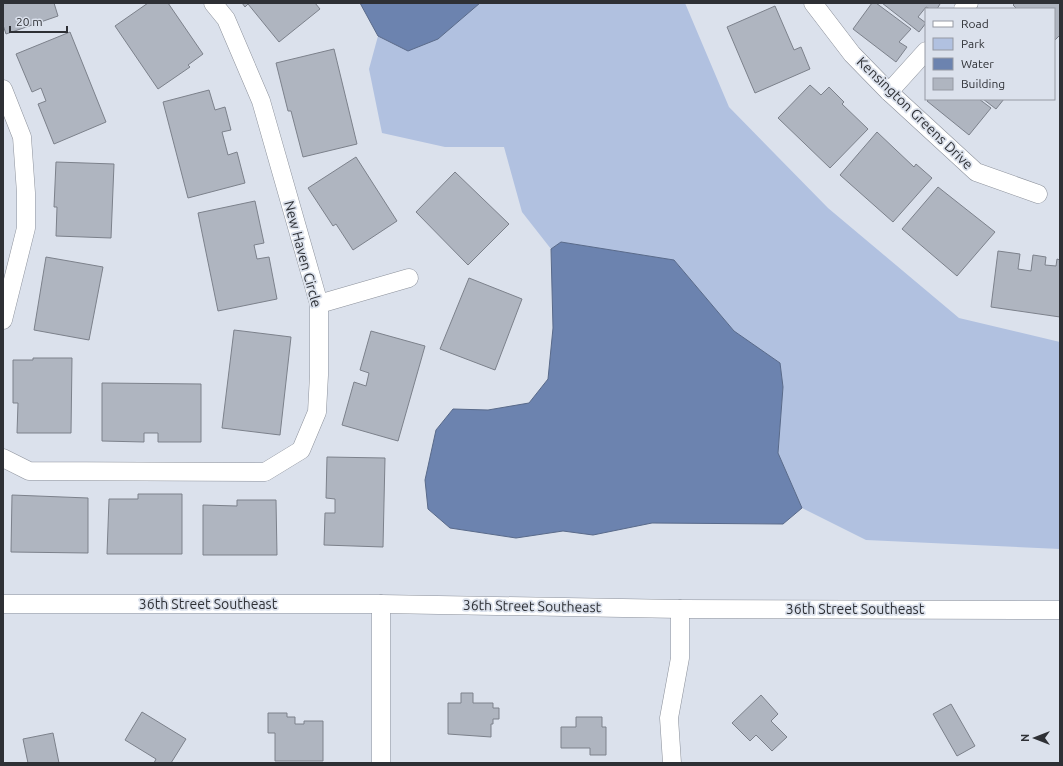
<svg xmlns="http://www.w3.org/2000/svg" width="1063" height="766" font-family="Ubuntu,sans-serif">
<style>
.green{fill:#b1c1e0}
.water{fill:#6c83af;stroke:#596a8a}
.building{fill:#afb5c0;stroke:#7c818b}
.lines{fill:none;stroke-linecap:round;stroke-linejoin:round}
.minor-casing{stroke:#8c919b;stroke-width:19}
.minor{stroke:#fff;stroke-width:18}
.labels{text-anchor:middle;stroke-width:3.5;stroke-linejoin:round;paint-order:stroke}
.street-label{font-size:14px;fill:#2e3035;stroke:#dbe1ec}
</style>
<rect width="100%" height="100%" fill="#dbe1ec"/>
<polygon class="green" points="480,3 685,3 729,107 828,208 959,318 1060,342 1060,549 866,540 802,508 778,453 783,387 780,363 734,331 674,260 561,242 551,249 522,212 504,147 445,147 382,133 369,69 378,36 408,51 438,39"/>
<g class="water">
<polygon points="360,3 480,3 438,39 408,51 378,36"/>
<polygon points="561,242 674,260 734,331 780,363 783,387 778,453 802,508 783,524 652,523 593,535 563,531 516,538 450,528 428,509 425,480 436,430 453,409 488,410 529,403 548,379 553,328 551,249"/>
</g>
<g class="building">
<polygon points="3,3 54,3 58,16 6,34 3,25"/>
<polygon points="148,3 168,3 203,54 188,65 190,67 158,89 115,26"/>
<polygon points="242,3 315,3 320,9 279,42 248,4 245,7"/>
<polygon points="872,3 876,3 911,29 899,42 907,47 896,62 853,29"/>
<polygon points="882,3 939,3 940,4 937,9 930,9 926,7 918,17 926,23 919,32"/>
<polygon points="1015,3 1060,3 1060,35 1054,41 1054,9 1017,9 1013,5"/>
<polygon points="775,6 794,50 801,47 810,69 755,93 727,27"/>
<polygon points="70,32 106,122 54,144 38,104 46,101 41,88 32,92 16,54"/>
<polygon points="334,49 357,144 303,157 291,111 288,111 276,63"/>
<polygon points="810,85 821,95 829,87 844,102 842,104 868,129 830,168 778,118"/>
<polygon points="209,90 215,110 225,107 231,130 222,132 228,155 237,152 245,183 188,198 163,102"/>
<polygon points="929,99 979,99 991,108 969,135 927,101"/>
<polygon points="983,99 1004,99 996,109"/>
<polygon points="877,132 914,167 916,164 932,178 893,222 840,175"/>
<polygon points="356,157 397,221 353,250 336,224 333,226 308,188"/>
<polygon points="56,162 114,164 111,238 56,236 57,207 54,207"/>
<polygon points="455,172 509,224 468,265 416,212"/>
<polygon points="938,187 995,232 957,276 902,229"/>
<polygon points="255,201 264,243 254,245 257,259 269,257 277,299 218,311 198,213"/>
<polygon points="998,251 1020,254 1018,269 1031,271 1033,255 1046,257 1045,265 1056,266 1057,259 1060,260 1060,317 991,307"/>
<polygon points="46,257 103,267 89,340 34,330"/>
<polygon points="469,278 522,299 495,370 440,349"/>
<polygon points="234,330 291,337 280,435 222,428"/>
<polygon points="371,331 425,346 398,441 342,425 354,382 366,386 369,373 360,370"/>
<polygon points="33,358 72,358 71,433 17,433 18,403 13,403 13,360 33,360"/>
<polygon points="102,383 201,384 201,442 158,442 158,433 144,433 144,442 102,441"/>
<polygon points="327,457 385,458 383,547 324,545 325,513 335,513 335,499 326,498"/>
<polygon points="138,494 182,494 182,554 107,554 109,499 138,499"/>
<polygon points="12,495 88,498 88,553 11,552"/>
<polygon points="237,500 276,500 277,555 203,555 203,505 237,506"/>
<polygon points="461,693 473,693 473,703 493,703 493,708 499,708 499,719 493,719 493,724 491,724 491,737 448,734 448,703 461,703"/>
<polygon points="761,695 778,714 771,721 787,737 772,751 756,735 750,741 732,723"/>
<polygon points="951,704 975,746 957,756 933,714"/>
<polygon points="142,712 186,739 171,763 154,763 156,759 125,740"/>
<polygon points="268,713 287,713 287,717 295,717 295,724 304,724 304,721 323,721 323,761 275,761 275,733 268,733"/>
<polygon points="576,717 602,717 602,727 606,727 606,755 590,755 590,748 561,748 561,727 576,727"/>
<polygon points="53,733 59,763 28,763 23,739"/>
</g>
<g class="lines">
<g class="minor-casing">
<g id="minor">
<polyline points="813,3 852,54 889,92 976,172 1038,194"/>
<polyline points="963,9 969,3"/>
<polyline points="3,89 22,137 26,193 26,228 3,320"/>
<polyline points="889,92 926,51"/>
<polyline points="319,304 409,278"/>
<polyline points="3,458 29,471 265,472 301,450 317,412 319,375 319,304 261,101 226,19 213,3"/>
<polyline points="3,604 381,604 680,609 1060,610"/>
<polyline points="381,763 381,604"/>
<polyline points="672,763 669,718 680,658 680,609"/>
</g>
</g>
<use href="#minor" class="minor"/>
</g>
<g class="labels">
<g class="street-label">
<text transform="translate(915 113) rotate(44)" y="5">Kensington Greens Drive</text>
<text transform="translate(303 254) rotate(75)" y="5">New Haven Circle</text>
<text x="208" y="609">36th Street Southeast</text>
<text transform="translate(532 606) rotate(1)" y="5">36th Street Southeast</text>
<text x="855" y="614">36th Street Southeast</text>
</g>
</g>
<rect width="1063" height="766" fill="none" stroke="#2e3035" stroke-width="8"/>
<rect x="925" y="8" width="130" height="92" fill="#dbe1ec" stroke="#969aa3"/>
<rect x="933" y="21" width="20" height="6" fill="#ffffff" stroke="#969aa3"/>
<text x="961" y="28" font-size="12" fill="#2e3035">Road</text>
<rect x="933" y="38" width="20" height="12" fill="#b1c1e0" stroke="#969aa3"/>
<text x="961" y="48" font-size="12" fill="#2e3035">Park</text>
<rect x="933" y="58" width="20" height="12" fill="#6c83af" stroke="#969aa3"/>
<text x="961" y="68" font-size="12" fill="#2e3035">Water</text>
<rect x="933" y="78" width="20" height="12" fill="#afb5c0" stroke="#969aa3"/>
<text x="961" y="88" font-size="12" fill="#2e3035">Building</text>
<g transform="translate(1035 738) rotate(270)" stroke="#dbe1ec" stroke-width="3" paint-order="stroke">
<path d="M0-3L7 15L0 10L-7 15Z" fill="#2e3035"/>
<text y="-6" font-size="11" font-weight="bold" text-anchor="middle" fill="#2e3035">N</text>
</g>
<path d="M10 26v6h57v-6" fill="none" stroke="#2e3035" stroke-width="2"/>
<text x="16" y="26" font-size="12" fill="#2e3035" stroke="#dbe1ec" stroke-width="3" paint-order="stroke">20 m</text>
</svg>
